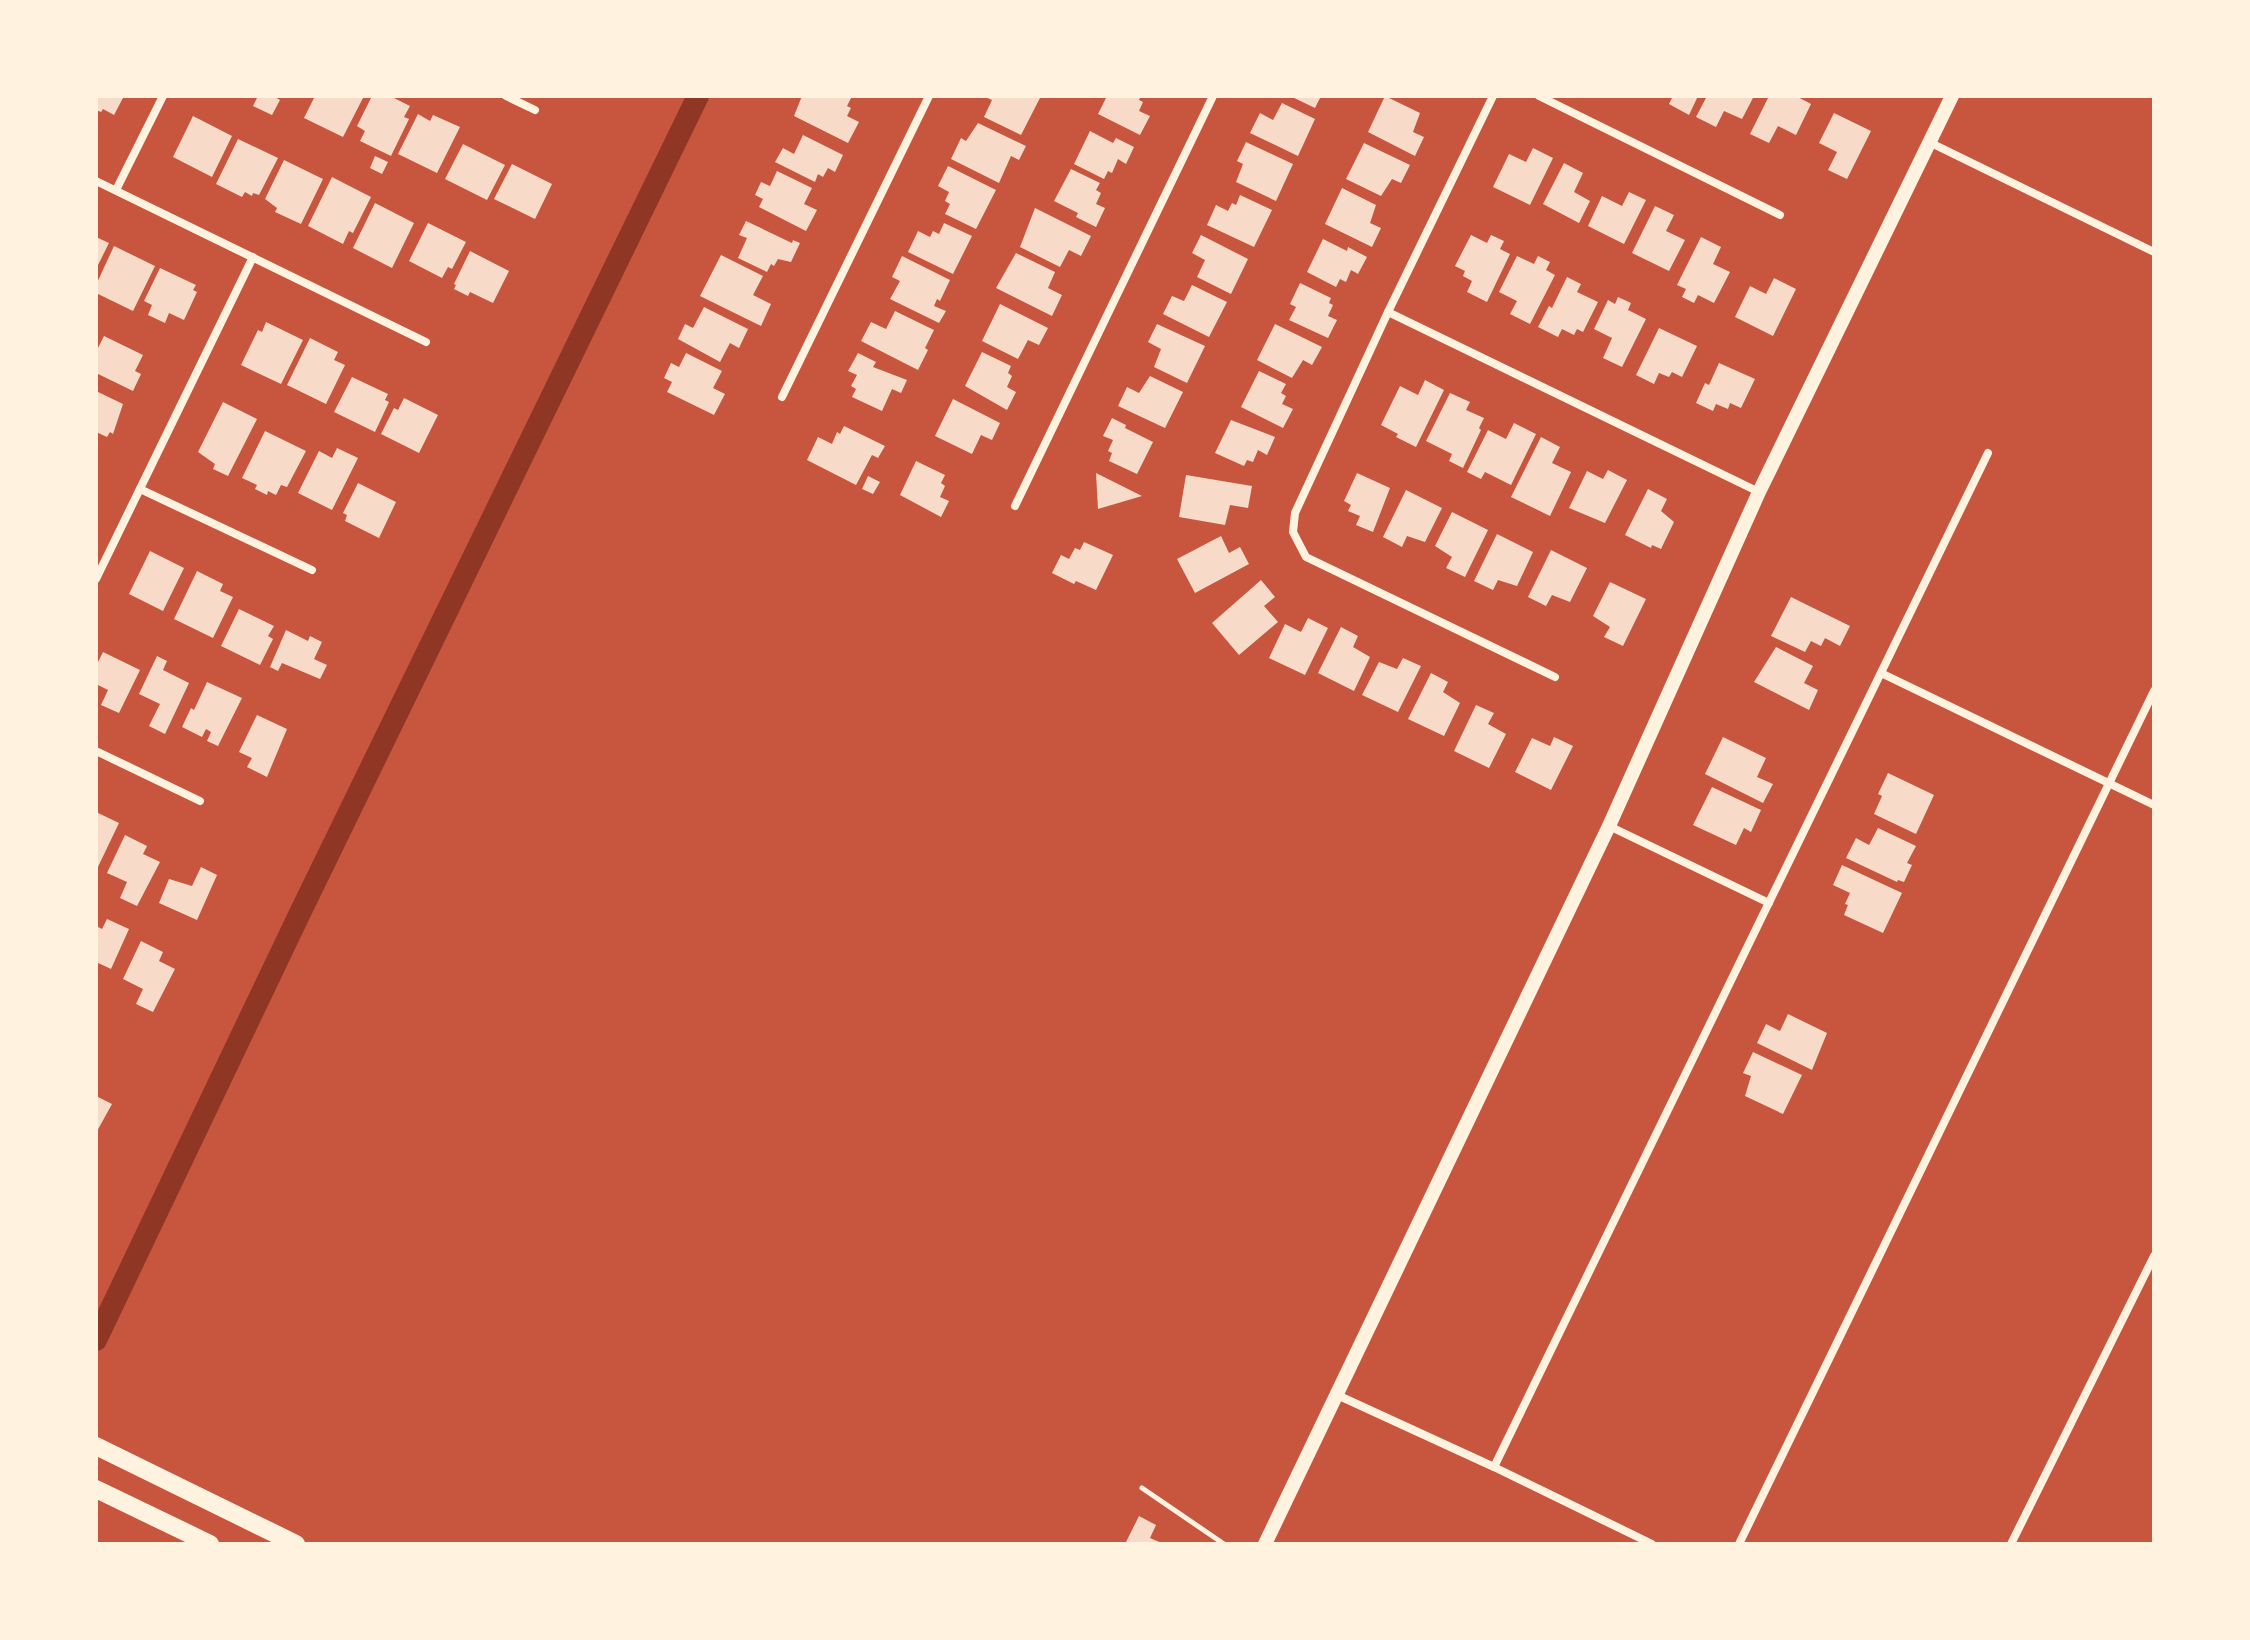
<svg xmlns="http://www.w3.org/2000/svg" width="2250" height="1640" font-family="Raleway,sans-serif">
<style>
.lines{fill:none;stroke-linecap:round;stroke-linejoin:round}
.canal{stroke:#8f3625;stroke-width:22}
.building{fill:#f7dbc8}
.service{stroke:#fff3e0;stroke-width:5}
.minor{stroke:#fff3e0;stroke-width:8}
.tertiary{stroke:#fff3e0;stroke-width:14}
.primary{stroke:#fff3e0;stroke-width:18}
</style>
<rect width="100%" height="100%" fill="#c8553d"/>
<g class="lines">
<polyline class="canal" points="96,1340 299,915 698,96"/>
</g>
<g class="building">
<polygon points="96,96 124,96 114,115 103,109 101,112 96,110"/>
<polygon points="258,96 273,96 280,100 272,115 253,106"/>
<polygon points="315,96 364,96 343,137 304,118"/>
<polygon points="372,96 390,96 410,106 404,117 409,119 391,156 360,141 365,131 357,126"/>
<polygon points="802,96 852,96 847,106 851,108 847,116 859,122 848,143 794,116"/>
<polygon points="983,96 1041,96 1021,135 984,117 992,100"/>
<polygon points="1107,96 1141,96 1139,100 1143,102 1139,111 1150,116 1140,135 1098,114"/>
<polygon points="1290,96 1321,96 1315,108"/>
<polygon points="1385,96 1420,113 1413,132 1424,137 1415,156 1368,132"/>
<polygon points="1673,96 1698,96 1689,115 1669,104"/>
<polygon points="1707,96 1754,96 1742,119 1724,111 1716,127 1696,117"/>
<polygon points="1769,96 1796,96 1811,104 1796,135 1778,126 1769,143 1750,134"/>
<polygon points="1282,103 1315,119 1298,156 1250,133 1260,113 1273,120"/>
<polygon points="1834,113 1871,131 1847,179 1828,170 1837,152 1819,143"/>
<polygon points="418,114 430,121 433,115 460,127 437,173 398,154"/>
<polygon points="193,116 232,136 212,177 173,157"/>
<polygon points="978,123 1026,146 1019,160 1011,156 999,183 951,159 961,138 966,141"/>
<polygon points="1090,131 1113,143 1116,138 1134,147 1126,164 1118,159 1112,173 1108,171 1104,179 1074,164"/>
<polygon points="803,135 843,155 835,172 828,168 823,177 818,174 815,182 775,162 783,148 794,154"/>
<polygon points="238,139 278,158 259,195 253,193 252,196 245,192 242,197 216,184"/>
<polygon points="1246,142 1293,164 1276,201 1236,182 1243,164 1237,161"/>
<polygon points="1364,143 1410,165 1401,183 1392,179 1381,196 1346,179"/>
<polygon points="463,144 505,165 487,200 445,179"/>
<polygon points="1533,148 1553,158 1530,205 1493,187 1509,154 1526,162"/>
<polygon points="375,156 388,162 382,174 370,168"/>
<polygon points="284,160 323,179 301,224 275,212 277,208 265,199"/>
<polygon points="1564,163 1583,173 1574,192 1590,201 1579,223 1543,204"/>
<polygon points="512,164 552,184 535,219 494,199"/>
<polygon points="948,166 996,190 976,229 945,214 950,204 945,201 949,192 938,186"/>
<polygon points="1071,169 1100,183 1096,190 1101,193 1096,204 1105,208 1096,227 1076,217 1078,213 1054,201"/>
<polygon points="777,171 812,188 804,204 817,210 806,231 759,207 763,199 755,195 761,182 770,186"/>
<polygon points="332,177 371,197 353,233 349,231 343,244 308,226"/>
<polygon points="1342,188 1376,205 1370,223 1381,228 1372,247 1325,224"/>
<polygon points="1629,192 1646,200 1624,244 1588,226 1602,196 1622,206"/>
<polygon points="1240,195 1272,210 1254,247 1207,225 1216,205 1228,211 1232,203 1236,205"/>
<polygon points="375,203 414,223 392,268 353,248"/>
<polygon points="1655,206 1674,215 1666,231 1685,240 1669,271 1632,253"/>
<polygon points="1035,208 1091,236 1081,256 1069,250 1060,267 1020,247"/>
<polygon points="746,221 792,243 793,240 800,243 791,262 778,259 774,266 771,264 767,272 738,258 747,238 739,235"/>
<polygon points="428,223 466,242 452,269 448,267 442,278 409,261"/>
<polygon points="944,223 972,236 953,274 908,252 918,231 930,237 933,231 939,234"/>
<polygon points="1201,235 1248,259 1231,294 1197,277 1205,260 1192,253"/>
<polygon points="1471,235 1487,243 1491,235 1504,241 1500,249 1510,254 1487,302 1467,292 1472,281 1463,276 1465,271 1455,266"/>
<polygon points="96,237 109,243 96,269"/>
<polygon points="1701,237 1721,247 1713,264 1730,272 1714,303 1698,295 1694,303 1682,297 1686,289 1677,285"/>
<polygon points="1323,239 1347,251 1348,247 1367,257 1358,274 1351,270 1346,282 1340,279 1336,287 1307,272"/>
<polygon points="114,246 155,266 133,311 96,293 96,285"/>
<polygon points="470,251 509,271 493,303 470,292 468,296 454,289 456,285 454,284"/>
<polygon points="1016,253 1055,272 1048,288 1062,295 1052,316 996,288"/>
<polygon points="721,255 763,276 753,295 771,304 761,326 700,296"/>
<polygon points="902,256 950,280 940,301 937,299 934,306 946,311 939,323 890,299 900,281 892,277"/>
<polygon points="1517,256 1534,264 1538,256 1550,262 1546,270 1555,275 1530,324 1510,314 1517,301 1499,292"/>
<polygon points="160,268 196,285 193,290 197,292 184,320 169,313 165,323 148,315 152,305 144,301"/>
<polygon points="1567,277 1581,284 1577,292 1598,302 1583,332 1577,329 1574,335 1562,329 1558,337 1538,327 1549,306 1552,308"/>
<polygon points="1774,278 1796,289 1773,336 1735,317 1750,286 1766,294"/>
<polygon points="1300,283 1331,298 1329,303 1333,305 1328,316 1337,320 1328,338 1289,320 1296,307 1290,304"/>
<polygon points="1192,285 1227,302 1209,337 1163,314 1172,296 1184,301"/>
<polygon points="1618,297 1631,303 1628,310 1646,319 1622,367 1603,358 1612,338 1594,329 1608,300 1615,304"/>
<polygon points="1000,304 1048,328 1039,345 1028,340 1018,359 982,341"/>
<polygon points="704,307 748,329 739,348 730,343 720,362 678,339 685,324 693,328"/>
<polygon points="895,311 934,330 925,348 928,350 918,370 861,341 871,322 886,329"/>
<polygon points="266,322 303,340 281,384 241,365 258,330 262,332"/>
<polygon points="1157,324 1205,346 1187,383 1154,367 1161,349 1148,342"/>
<polygon points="1275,324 1322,347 1312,365 1303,360 1292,378 1257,360"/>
<polygon points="1659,328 1697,346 1682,377 1672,372 1669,377 1659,373 1654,384 1636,375"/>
<polygon points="104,336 143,355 135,371 141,374 133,391 96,373 96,352"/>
<polygon points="310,338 338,352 334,360 345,365 326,404 287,385"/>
<polygon points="982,352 1011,366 1008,373 1012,376 1007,387 1016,392 1007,410 965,386"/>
<polygon points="686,353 722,371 713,388 725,394 714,415 667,392 672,382 664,378 671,363 679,367"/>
<polygon points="858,353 876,362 873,367 907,380 901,393 892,389 882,411 852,397 856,389 851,386 857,375 848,371"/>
<polygon points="1719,363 1755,379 1741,408 1730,403 1728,409 1716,404 1713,411 1696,403 1705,383 1709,385"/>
<polygon points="1259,371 1286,384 1281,393 1286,396 1282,404 1293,409 1283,428 1241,407"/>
<polygon points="1150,376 1183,392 1165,428 1118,406 1127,387 1139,393"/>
<polygon points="352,377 388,394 385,400 389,402 375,432 334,412"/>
<polygon points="1425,380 1444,390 1416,447 1396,437 1398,434 1381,425 1400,386 1418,395"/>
<polygon points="96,391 123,404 113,434 110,432 107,437 96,432"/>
<polygon points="1450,393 1470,402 1466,410 1484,418 1479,428 1481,430 1463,468 1449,461 1452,454 1426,441"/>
<polygon points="404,398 438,415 419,453 381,434 394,408 398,410"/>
<polygon points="953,399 1000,423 992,440 981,435 972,454 935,436"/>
<polygon points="223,402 257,419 228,476 213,469 215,464 198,452"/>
<polygon points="1112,418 1126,425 1125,428 1153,442 1137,474 1109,461 1112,453 1108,451 1113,440 1103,436"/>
<polygon points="1231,420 1275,437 1267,455 1258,450 1253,462 1247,460 1244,466 1215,453"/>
<polygon points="1514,423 1536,434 1511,485 1485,472 1481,479 1467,472 1488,430 1506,439"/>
<polygon points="844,426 885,446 878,458 872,455 856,485 807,460 818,437 832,444 837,432 840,434"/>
<polygon points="265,431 306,451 287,487 281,485 276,495 268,491 267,495 255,489 257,485 242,478"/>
<polygon points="1541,437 1560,447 1552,463 1571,472 1550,516 1511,497"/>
<polygon points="337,448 358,458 332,510 298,493 319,451 332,458"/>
<polygon points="916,461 945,475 941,483 945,486 940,497 949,501 941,517 900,495"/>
<polygon points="1608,470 1627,480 1605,523 1569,508 1587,471 1603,479"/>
<polygon points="1096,473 1142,496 1098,509"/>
<polygon points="1357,473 1390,488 1373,532 1356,525 1360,516 1348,511 1351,505 1344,501"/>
<polygon points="1186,475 1252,486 1248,508 1230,505 1225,525 1179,517"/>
<polygon points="868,476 880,482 873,494 862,489"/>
<polygon points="358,483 396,502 379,538 345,521 347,515 343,513"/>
<polygon points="1648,489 1667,499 1661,511 1674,522 1661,549 1652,545 1651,548 1625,535"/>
<polygon points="1406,490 1442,508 1425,542 1407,536 1402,547 1383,537"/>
<polygon points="1452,512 1488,530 1465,577 1446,568 1452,557 1435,546"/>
<polygon points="1497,534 1533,552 1517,586 1498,580 1493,590 1474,581"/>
<polygon points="1221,536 1229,553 1240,547 1249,564 1195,593 1177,559"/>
<polygon points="1084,542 1113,555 1096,590 1076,581 1074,584 1052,573 1061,555 1069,559 1075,548 1080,550"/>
<polygon points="1551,550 1587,568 1570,602 1552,595 1546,606 1528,597"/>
<polygon points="150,551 184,568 163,611 129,594"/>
<polygon points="197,571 223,584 220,591 233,597 213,638 174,619"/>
<polygon points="1261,580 1275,597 1264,606 1278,622 1239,655 1212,623"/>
<polygon points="1610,582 1646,599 1623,646 1604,637 1610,627 1593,616"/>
<polygon points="1791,597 1850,626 1840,646 1825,638 1821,646 1811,641 1805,652 1771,636"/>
<polygon points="239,609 274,626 268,636 273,639 260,665 221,646"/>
<polygon points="1308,618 1328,628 1305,675 1269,658 1285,624 1301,632"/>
<polygon points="1341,627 1358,636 1353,647 1370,657 1354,691 1318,673"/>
<polygon points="286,630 308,641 310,636 322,642 314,659 327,665 320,679 282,663 278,671 270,667"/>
<polygon points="1776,647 1813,666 1804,683 1818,690 1809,710 1754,682"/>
<polygon points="103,652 140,670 119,713 101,705 108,690 96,684 96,666"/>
<polygon points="157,656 167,661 163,670 189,683 165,734 149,726 160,704 139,694"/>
<polygon points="1403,658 1421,666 1398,712 1362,695 1379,662 1397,669"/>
<polygon points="1431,673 1448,682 1443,692 1460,703 1444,736 1408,719"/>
<polygon points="207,682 242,698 218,746 207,741 211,732 206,729 202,737 182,727 191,708 194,710"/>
<polygon points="1476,705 1494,713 1488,724 1506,734 1489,768 1454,751"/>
<polygon points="257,715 287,729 267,777 247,767 252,758 239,752"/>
<polygon points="1554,737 1573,746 1551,790 1515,772 1532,738 1550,746"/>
<polygon points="1723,737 1766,758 1757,777 1773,784 1763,803 1705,774"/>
<polygon points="1888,773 1934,795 1916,834 1874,814 1882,796 1878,794"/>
<polygon points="1712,787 1761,810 1751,832 1744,828 1736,845 1693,825"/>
<polygon points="96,812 119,823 96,871"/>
<polygon points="1878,828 1916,846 1907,863 1912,865 1904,882 1898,880 1897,882 1846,858 1856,838 1869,845"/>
<polygon points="125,835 147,846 143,854 160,862 137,906 120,898 127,882 107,873"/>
<polygon points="1842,865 1902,893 1883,933 1844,915 1848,905 1845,904 1850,893 1833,885"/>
<polygon points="201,867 217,875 197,920 159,903 169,879 192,886"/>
<polygon points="107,919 129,929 111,969 96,962 96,926 102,929"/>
<polygon points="141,941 163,952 159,961 175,969 153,1012 136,1004 143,989 123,979"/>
<polygon points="1788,1014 1827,1033 1812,1070 1757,1043 1766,1024 1780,1031"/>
<polygon points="1753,1052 1802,1075 1783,1114 1745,1096 1751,1076 1743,1073"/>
<polygon points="96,1096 112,1104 96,1133"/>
<polygon points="1139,1516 1156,1525 1150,1538 1164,1544 1125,1544"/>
</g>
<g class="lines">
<polyline class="service" points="1142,1488 1224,1544"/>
<g class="minor">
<polyline points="506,96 535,110"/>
<polyline points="1493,96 1388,312 1295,513 1293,532 1306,557 1555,677"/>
<polyline points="1539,96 1780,215"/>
<polyline points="1929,142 2154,252"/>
<polyline points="96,181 426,342"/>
<polyline points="116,190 163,96"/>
<polyline points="1388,312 1759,492"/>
<polyline points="782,397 929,96"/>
<polyline points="140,489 312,570"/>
<polyline points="1015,506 1213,96"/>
<polyline points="96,579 253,257"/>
<polyline points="1881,673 2154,805"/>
<polyline points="96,751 200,801"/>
<polyline points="1609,826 1769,903"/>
<polyline points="1335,1394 1494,1467 1652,1544"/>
<polyline points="1494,1467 1988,453"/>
<polyline points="1739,1544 2154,691"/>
<polyline points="2011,1544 2154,1256"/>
</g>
<polyline class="tertiary" points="1265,1544 1609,826 1759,492 1952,96"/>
<g class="primary">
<polyline points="96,1446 296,1544"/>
<polyline points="96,1489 210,1544"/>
</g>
</g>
<rect width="2250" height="1640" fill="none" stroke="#fff3e0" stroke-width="196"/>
</svg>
